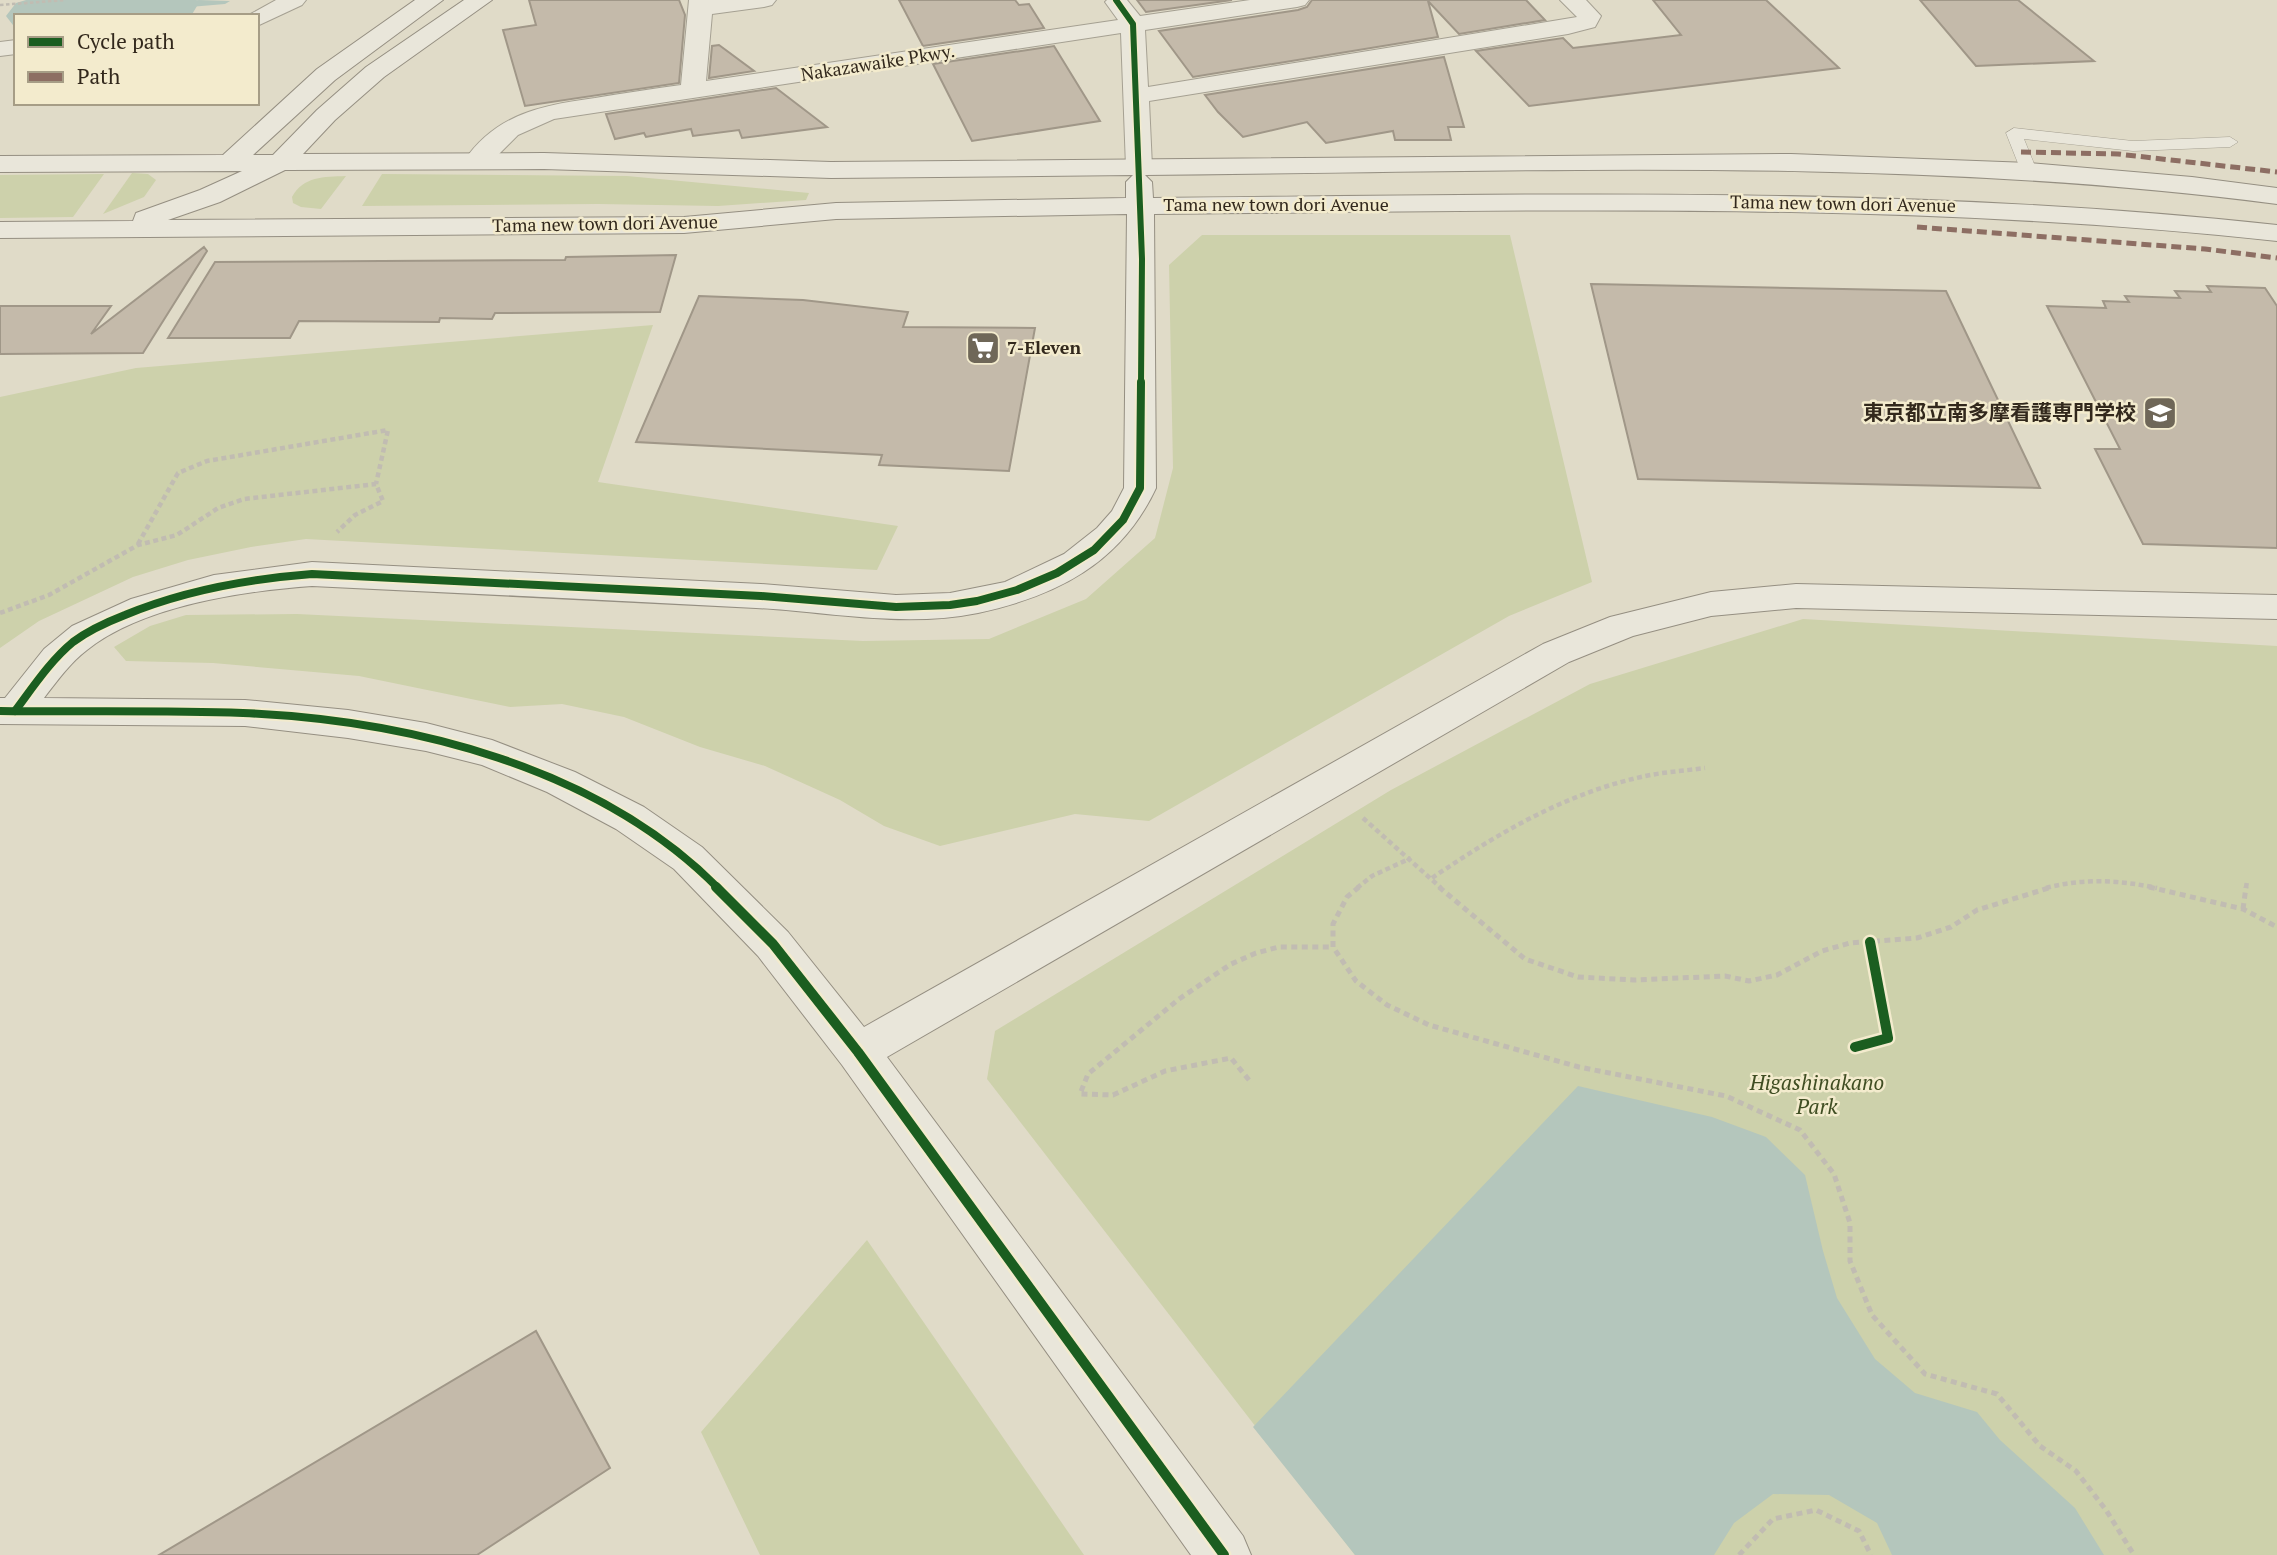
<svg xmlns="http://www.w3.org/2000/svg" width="2277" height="1555" font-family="'PT Serif','Noto Sans JP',serif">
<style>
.green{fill:#cdd1ab}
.water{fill:#b4c6bc}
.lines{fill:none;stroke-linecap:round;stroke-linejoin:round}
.stream{fill:#b4c6bc;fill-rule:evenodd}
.canal{fill:#b4c6bc;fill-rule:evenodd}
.river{fill:#b4c6bc;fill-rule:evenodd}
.building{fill:#c4baaa;stroke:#a09788;stroke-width:2}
.lane-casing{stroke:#a5a092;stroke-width:1}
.street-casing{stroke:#a5a092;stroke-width:2}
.secondary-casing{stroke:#958f82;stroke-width:2}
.path-far2{stroke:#c1bcb2;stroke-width:2.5;stroke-dasharray:3.5 2.5;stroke-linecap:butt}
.path-far1{stroke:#c1bcb2;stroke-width:4.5;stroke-dasharray:5 3.5;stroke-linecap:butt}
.path{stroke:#c1bcb2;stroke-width:5;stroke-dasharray:6 4.5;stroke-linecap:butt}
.lane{fill:#e9e6da;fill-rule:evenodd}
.street{fill:#e9e6da;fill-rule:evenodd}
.secondary{fill:#e9e6da;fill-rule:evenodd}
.quiet{stroke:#8d6e63;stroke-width:5;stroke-dasharray:10 5;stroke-linecap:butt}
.cycleway-far2-casing{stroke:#f3ebcd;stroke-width:9}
.cycleway-far1-casing{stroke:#f3ebcd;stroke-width:12}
.cycleway-casing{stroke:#f3ebcd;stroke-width:15}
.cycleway-far2{stroke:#1b5e20;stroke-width:6}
.cycleway-far1{stroke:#1b5e20;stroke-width:8}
.cycleway{stroke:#1b5e20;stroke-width:10}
.labels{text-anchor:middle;stroke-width:5;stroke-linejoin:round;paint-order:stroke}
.far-street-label{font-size:18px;fill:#32281c;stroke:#f3ebcd}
.far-poi-label{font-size:18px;font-weight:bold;fill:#32281c;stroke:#f3ebcd;text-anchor:start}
.poi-label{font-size:21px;font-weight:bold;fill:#32281c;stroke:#f3ebcd;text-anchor:end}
.park-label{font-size:21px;font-style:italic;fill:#404e23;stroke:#f3ebcd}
</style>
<rect width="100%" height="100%" fill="#e0dbc8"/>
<g class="green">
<polygon points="132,173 148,174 156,180 144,197 103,214"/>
<polygon points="104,174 73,217 0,218 0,175"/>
<polygon points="382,174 627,176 809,193 806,200 718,206 598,204 362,206"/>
<path d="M346 176 321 209 301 207 293 203 292 197C304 176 323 177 346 176Z"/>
<polygon points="1202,235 1510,235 1592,582 1509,616 1149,821 1075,814 940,846 884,826 840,800 765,766 700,747 624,717 562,704 510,707 359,676 213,663 126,661 114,647 150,626 186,615 297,614 863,641 989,639 1086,599 1155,538 1173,468 1169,265"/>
<polygon points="653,325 598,482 898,526 877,570 306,539 251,547 188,560 133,577 39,621 0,648 0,397 136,368"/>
<polygon points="1803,619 2277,646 2277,1555 1355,1555 987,1079 995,1031 1391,790 1590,684"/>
<polygon points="867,1240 1084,1555 760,1555 701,1432"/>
</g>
<polygon class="water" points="1578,1086 1712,1117 1766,1137 1805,1175 1823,1251 1837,1298 1875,1359 1915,1393 1977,1412 2000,1440 2075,1508 2104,1555 1892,1555 1877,1523 1829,1495 1773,1494 1734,1523 1714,1555 1355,1555 1253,1427"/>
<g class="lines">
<polygon class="stream" points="199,0 230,1 225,4 166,9 161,6 166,3"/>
<path class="canal" d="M152 0H197C186 15 170 18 153 14L147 6Z"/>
<polygon class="river" points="26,0 193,0 197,6 191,16 16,16 16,29 6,16 16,3"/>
</g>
<g class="building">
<polygon points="529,0 679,0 685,15 679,83 525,106 503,30 536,25"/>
<polygon points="899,0 1015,0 1019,5 1029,4 1044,28 923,46"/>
<polygon points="1137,0 1232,0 1146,12"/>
<polygon points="1312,0 1526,0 1545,20 1459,34 1428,1 1438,37 1193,77 1159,31 1298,10 1307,7"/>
<polygon points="1653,0 1766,0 1839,68 1529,106 1476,51 1563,38 1573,48 1681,35"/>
<polygon points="1920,0 2018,0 2094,61 1976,66"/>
<polygon points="719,45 754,71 709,78 712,46"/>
<polygon points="1054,46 1100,121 972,141 933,64"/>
<polygon points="1444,57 1464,127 1448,127 1451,140 1395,140 1393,131 1326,143 1307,122 1243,137 1218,112 1205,95"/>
<polygon points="776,88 827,127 742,138 739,130 693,136 691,129 646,137 644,133 615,139 606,114"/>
<polygon points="204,247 207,251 143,353 0,354 0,306 111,306 91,334"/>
<polygon points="676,255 660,312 495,313 492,319 440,318 439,322 299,321 290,338 168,338 215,262 565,260 566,257"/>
<polygon points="1591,284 1946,291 2040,488 1638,479"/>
<polygon points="2207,286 2265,288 2277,306 2277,548 2143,544 2095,449 2120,449 2047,306 2106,308 2103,301 2129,302 2125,296 2180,298 2175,291 2211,292"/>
<polygon points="699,296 803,300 908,312 903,327 1035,328 1009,471 879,465 882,455 636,442"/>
<polygon points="536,1331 610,1468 477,1555 159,1555"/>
</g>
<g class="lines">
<g class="lane-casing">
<polygon id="lane" points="2014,128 2133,141 2230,137 2238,142 2230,147 2133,151 2024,139 2037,171 2029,176 2021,171 2006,133"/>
</g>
<g class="street-casing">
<g id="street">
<polygon points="276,0 306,0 302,5 257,26 257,16 247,16"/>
<path d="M689 0H776L772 5 764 7 712 14 706 81 1118 20 1105 2 1107 0H1127L1140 16 1250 0H1309L1305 5 1297 7 1145 30 1148 87 1577 17 1560 0H1586L1601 16 1595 27 1568 34 1149 101 1152 167 1148 173 1139 175 1130 173 1126 167 1121 33 554 119 518 135 486 167 477 169 468 167 464 161C496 114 542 105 595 98 624 93 652 89 681 85Z"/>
<polygon points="16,40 16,54 0,56 0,42"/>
</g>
</g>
<g class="secondary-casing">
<path id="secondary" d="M415 0H443L335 80 253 155H273L317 110 366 67 464 0H492L384 77 335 120 303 154 544 153 831 162 1791 154 2029 163 2192 177 2277 188V204C1902 155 1522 172 1145 175L1152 182 1153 198C1528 195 1904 184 2277 225V241C1904 200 1529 211 1154 214L1156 488C1121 563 1057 596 978 613 904 628 830 612 756 608 608 600 460 593 312 586 243 591 142 606 87 650 70 663 57 681 44 698L245 700 348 710 426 723 492 740 575 772 644 807 702 847 788 932 864 1027 1543 644 1610 617 1711 592 1796 584 2277 595V619L1796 608 1711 616 1633 636 1569 662 887 1057 1243 1536 1251 1555H1191L842 1065 758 956 674 869 616 829 547 792 482 765 426 751 348 738 245 726 0 724V698H5L44 649 72 626 131 599 214 575 312 562 761 584 896 595 950 593 1005 582 1064 554 1097 528 1112 511 1124 488 1127 214 836 219 684 233 0 238V222L133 221 136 213 200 190 242 171 0 172V156L223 155 317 69ZM544 169 831 178 1133 175 1126 182V198L836 203 684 217 168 220 220 202 285 170Z"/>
</g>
<polyline class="path-far2" points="0,5 66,0"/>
<g class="path-far1">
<polyline points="138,544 178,473 207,461 388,430 376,484"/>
<polyline points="0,613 49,595 138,545 177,535 218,508 244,499 376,484 383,501 355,515 337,532"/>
<polyline points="1363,818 1441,888"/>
<path d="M1432 878C1497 834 1564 794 1641 777 1662 772 1683 771 1705 768"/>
<polyline points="1357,888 1372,876 1411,858"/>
<path d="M2046 888C2083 878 2119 880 2157 888"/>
<polyline points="2246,888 2247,881"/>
</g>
<g class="path">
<polyline points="1359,887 1347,897 1333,924 1333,947 1356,981 1387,1005 1429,1025 1579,1067 1726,1096 1800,1130 1834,1174 1850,1223 1850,1261 1872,1315 1925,1374 1997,1394 2040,1446 2076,1471 2106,1510 2134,1555"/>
<polyline points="1439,887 1525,959 1578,977 1634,980 1725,976 1749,981 1777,975 1822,951 1850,943 1917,938 1951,927 1977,910 2052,887"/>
<polyline points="2149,887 2243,909 2277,927"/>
<polyline points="2243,909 2246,887"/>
<polyline points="1249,1080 1231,1058 1165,1071 1113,1095 1080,1094 1088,1074 1179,999 1231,964 1256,953 1279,947 1333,947"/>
<polyline points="1739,1555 1773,1519 1816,1510 1859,1531 1871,1555"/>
</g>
<use href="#lane" class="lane"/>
<use href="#street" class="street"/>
<use href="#secondary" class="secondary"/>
<g class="quiet">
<polyline points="2021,152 2118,154 2277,172"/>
<polyline points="1917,227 2205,249 2277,258"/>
</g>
<g class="cycleway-far2-casing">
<polyline id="cycleway-far2" points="1116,0 1133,24 1142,259 1141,383"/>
</g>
<g class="cycleway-far1-casing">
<g id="cycleway-far1">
<path d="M0 711C81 712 162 710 243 713 410 720 598 767 718 888"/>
<path d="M15 711C33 687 50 661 73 642 89 630 107 622 125 615 185 590 247 579 312 574L761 596 896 607 950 605 977 601 1017 590 1057 573 1094 550 1123 520 1140 488 1141 382"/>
</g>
</g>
<g class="cycleway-casing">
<g id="cycleway">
<polyline points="716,887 773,944 858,1052 1224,1555"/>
<polyline points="1855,1047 1888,1038 1870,942"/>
</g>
</g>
<use href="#cycleway-far2" class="cycleway-far2"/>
<use href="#cycleway-far1" class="cycleway-far1"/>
<use href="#cycleway" class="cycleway"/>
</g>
<defs>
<g id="supermarket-square" transform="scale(1.75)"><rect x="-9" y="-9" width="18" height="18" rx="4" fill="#6f6758" stroke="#f3ebcd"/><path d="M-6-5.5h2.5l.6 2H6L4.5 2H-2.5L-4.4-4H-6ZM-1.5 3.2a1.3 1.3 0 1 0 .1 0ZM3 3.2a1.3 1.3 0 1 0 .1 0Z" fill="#fff"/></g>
<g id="university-square" transform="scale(1.75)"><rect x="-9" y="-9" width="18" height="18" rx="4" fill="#6f6758" stroke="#f3ebcd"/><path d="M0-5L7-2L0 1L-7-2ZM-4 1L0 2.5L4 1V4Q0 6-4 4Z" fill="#fff"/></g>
</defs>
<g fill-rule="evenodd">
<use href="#supermarket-square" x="983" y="348"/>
<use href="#university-square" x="2160" y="413"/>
</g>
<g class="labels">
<g class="far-street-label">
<text transform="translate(878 63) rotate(-9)" y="6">Nakazawaike Pkwy.</text>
<text transform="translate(1843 204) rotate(1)" y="6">Tama new town dori Avenue</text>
<text x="1276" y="211">Tama new town dori Avenue</text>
<text transform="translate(605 224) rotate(-1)" y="6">Tama new town dori Avenue</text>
</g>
<g class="far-poi-label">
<text x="1007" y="354">7-Eleven</text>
</g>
<g class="poi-label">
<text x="2136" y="420">東京都立南多摩看護専門学校</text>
</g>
<g class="park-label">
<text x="1817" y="1090">Higashinakano<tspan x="1817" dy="24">Park</tspan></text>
</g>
</g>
<rect x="14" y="14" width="245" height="91" fill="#f3ebcd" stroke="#a69d86" stroke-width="2"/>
<rect x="28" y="37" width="35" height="10" fill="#1b5e20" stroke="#a69d86" stroke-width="2"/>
<text x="77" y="49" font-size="21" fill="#32281c">Cycle path</text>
<rect x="28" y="72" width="35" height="10" fill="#8d6e63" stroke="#a69d86" stroke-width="2"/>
<text x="77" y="84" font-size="21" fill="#32281c">Path</text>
</svg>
